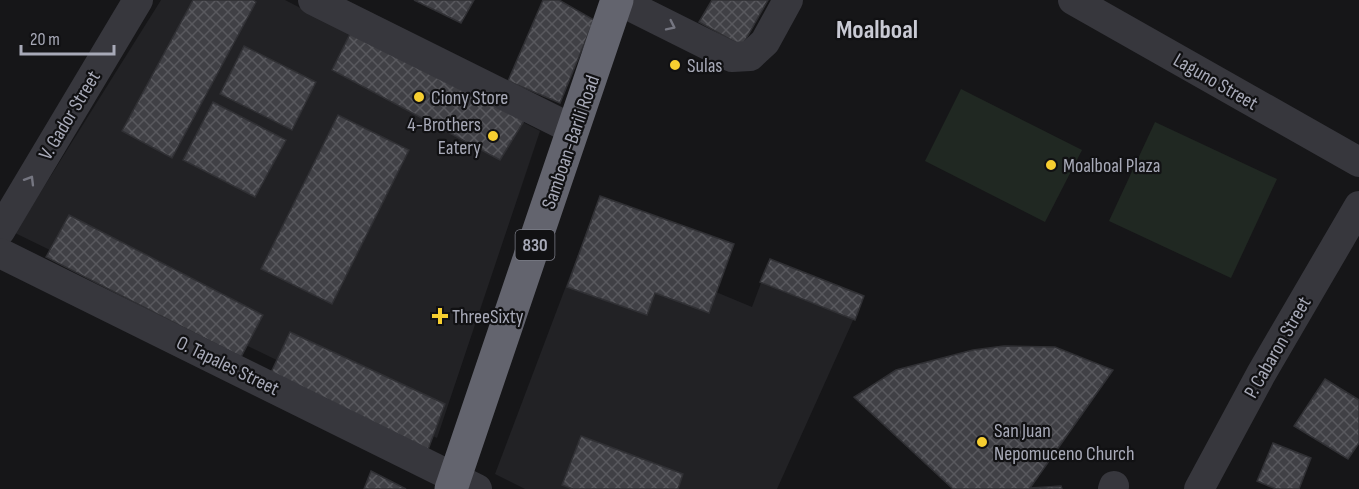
<svg xmlns="http://www.w3.org/2000/svg" width="1359" height="489" font-family="'Sofia Sans Condensed',sans-serif">
<style>
.built{fill:#222225}
.pitch{fill:#202822}
.building{fill:url(#building-cross-hatch);stroke:#303034;stroke-width:1.5}
.lines{fill:none;stroke-linecap:round;stroke-linejoin:round}
.minor{stroke:#37373d;stroke-width:30}
.highway{stroke:#63646e;stroke-width:33}
.oneway{stroke:#757681}
.poi-dot{fill:#f6ce30;stroke:#111113;stroke-width:2}
.labels{text-anchor:middle;stroke-width:4.5;stroke-linejoin:round;paint-order:stroke}
.shield{fill:#111113;stroke:#7b7c86;stroke-width:1.5}
.shield-label{font-size:18px;font-weight:bold;fill:#a8aab8}
.poi-label{font-size:20px;fill:#a8aab8;stroke:#111113;text-anchor:start}
.street-label{font-size:20px;fill:#a8aab8;stroke:#111113}
.district-label{font-size:26px;font-weight:bold;fill:#c9cad4;stroke:#111113}
</style>
<defs>
<pattern id="building-cross-hatch" width="8" height="8" patternUnits="userSpaceOnUse" patternTransform="scale(1.5)"><rect width="8" height="8" fill="#404045"/><path d="M0 0l8 8M0 8l8-8" fill="none" stroke="#59595e"/></pattern>
</defs>
<rect width="100%" height="100%" fill="#161618"/>
<g class="built">
<polygon points="161,0 285,0 540,131 437,438 15,233"/>
<polygon points="600,196 734,244 716,292 752,307 770,259 864,296 777,489 525,489 495,474"/>
</g>
<g class="pitch">
<polygon points="961,89 1082,150 1045,222 925,161"/>
<polygon points="1155,122 1277,179 1231,278 1109,221"/>
</g>
<g class="building">
<polygon points="193,0 253,0 256,2 172,158 122,131"/>
<polygon points="414,0 474,0 461,23"/>
<polygon points="543,0 559,0 594,20 560,103 508,81"/>
<polygon points="712,0 768,0 742,46 699,22"/>
<polygon points="354,26 527,116 500,160 332,70"/>
<polygon points="244,46 316,82 292,130 220,94"/>
<polygon points="213,102 286,140 255,197 183,160"/>
<polygon points="338,115 409,150 332,304 261,269"/>
<polygon points="600,196 734,244 709,313 655,293 647,315 567,287"/>
<polygon points="69,215 263,315 241,357 46,257"/>
<polygon points="770,259 864,296 855,320 760,282"/>
<polygon points="290,332 445,404 426,455 269,377"/>
<polygon points="1004,346 1055,347 1113,370 1030,488 1061,486 1062,489 953,489 854,397 896,370 973,350"/>
<polygon points="1325,379 1359,400 1359,443 1348,459 1294,426"/>
<polygon points="581,436 683,474 678,489 573,489 562,485"/>
<polygon points="1273,443 1311,458 1299,489 1276,489 1257,481"/>
<polygon points="371,471 406,489 364,489"/>
</g>
<g class="lines">
<g class="minor">
<polyline points="313,0 574,130"/>
<polyline points="618,0 732,57 750,56 765,42 788,0"/>
<polyline points="1073,0 1359,162"/>
<polyline points="0,231 138,0"/>
<polyline points="0,253 477,489"/>
<polyline points="1113,489 1114,486"/>
<polyline points="1199,489 1261,374 1359,206"/>
</g>
<polyline class="highway" points="451,489 617,0"/>
</g>
<defs><path id="oneway-chevron" d="M-2-3.5L2.5 0L-2 3.5" fill="none" stroke-width="1.6" stroke-linecap="round" stroke-linejoin="round" transform="scale(1.5)"/></defs>
<g class="oneway">
<use href="#oneway-chevron" transform="translate(671 26) rotate(26)"/>
<use href="#oneway-chevron" transform="translate(30 180) rotate(-59)"/>
</g>
<g class="poi-dot">
<circle cx="675" cy="65" r="6"/>
<circle cx="419" cy="97" r="6"/>
<circle cx="493" cy="136" r="6"/>
<circle cx="1051" cy="165" r="6"/>
<path d="M437 307h6v6h6v6h-6v6h-6v-6h-6v-6h6z"/>
<circle cx="982" cy="442" r="6"/>
</g>
<g class="labels">
<rect class="shield" x="515.5" y="230" width="39" height="30" rx="4.5"/>
<g class="shield-label">
<text x="535" y="251">830</text>
</g>
<g class="poi-label">
<text x="687" y="72">Sulas</text>
<text x="431" y="104">Ciony Store</text>
<text x="481" y="131" text-anchor="end">4-Brothers<tspan x="481" dy="23">Eatery</tspan></text>
<text x="1063" y="172">Moalboal Plaza</text>
<text x="452" y="323">ThreeSixty</text>
<text x="994" y="437">San Juan<tspan x="994" dy="23">Nepomuceno Church</tspan></text>
</g>
<g class="street-label">
<text transform="translate(1216 81) rotate(30)" y="7">Laguno Street</text>
<text transform="translate(69 115) rotate(-59)" y="7">V. Gador Street</text>
<text transform="translate(570 142) rotate(-71)" y="7">Samboan-Barili Road</text>
<text transform="translate(1277 347) rotate(-60)" y="7">P. Cabaron Street</text>
<text transform="translate(228 365) rotate(26)" y="7">O. Tapales Street</text>
</g>
<g class="district-label">
<text x="877" y="38">Moalboal</text>
</g>
</g>
<path d="M21 45v9h93v-9" fill="none" stroke="#a8aab8" stroke-width="3"/>
<text x="30" y="45" font-size="18" fill="#a8aab8" stroke="#111113" stroke-width="4.5" paint-order="stroke">20 m</text>
</svg>
